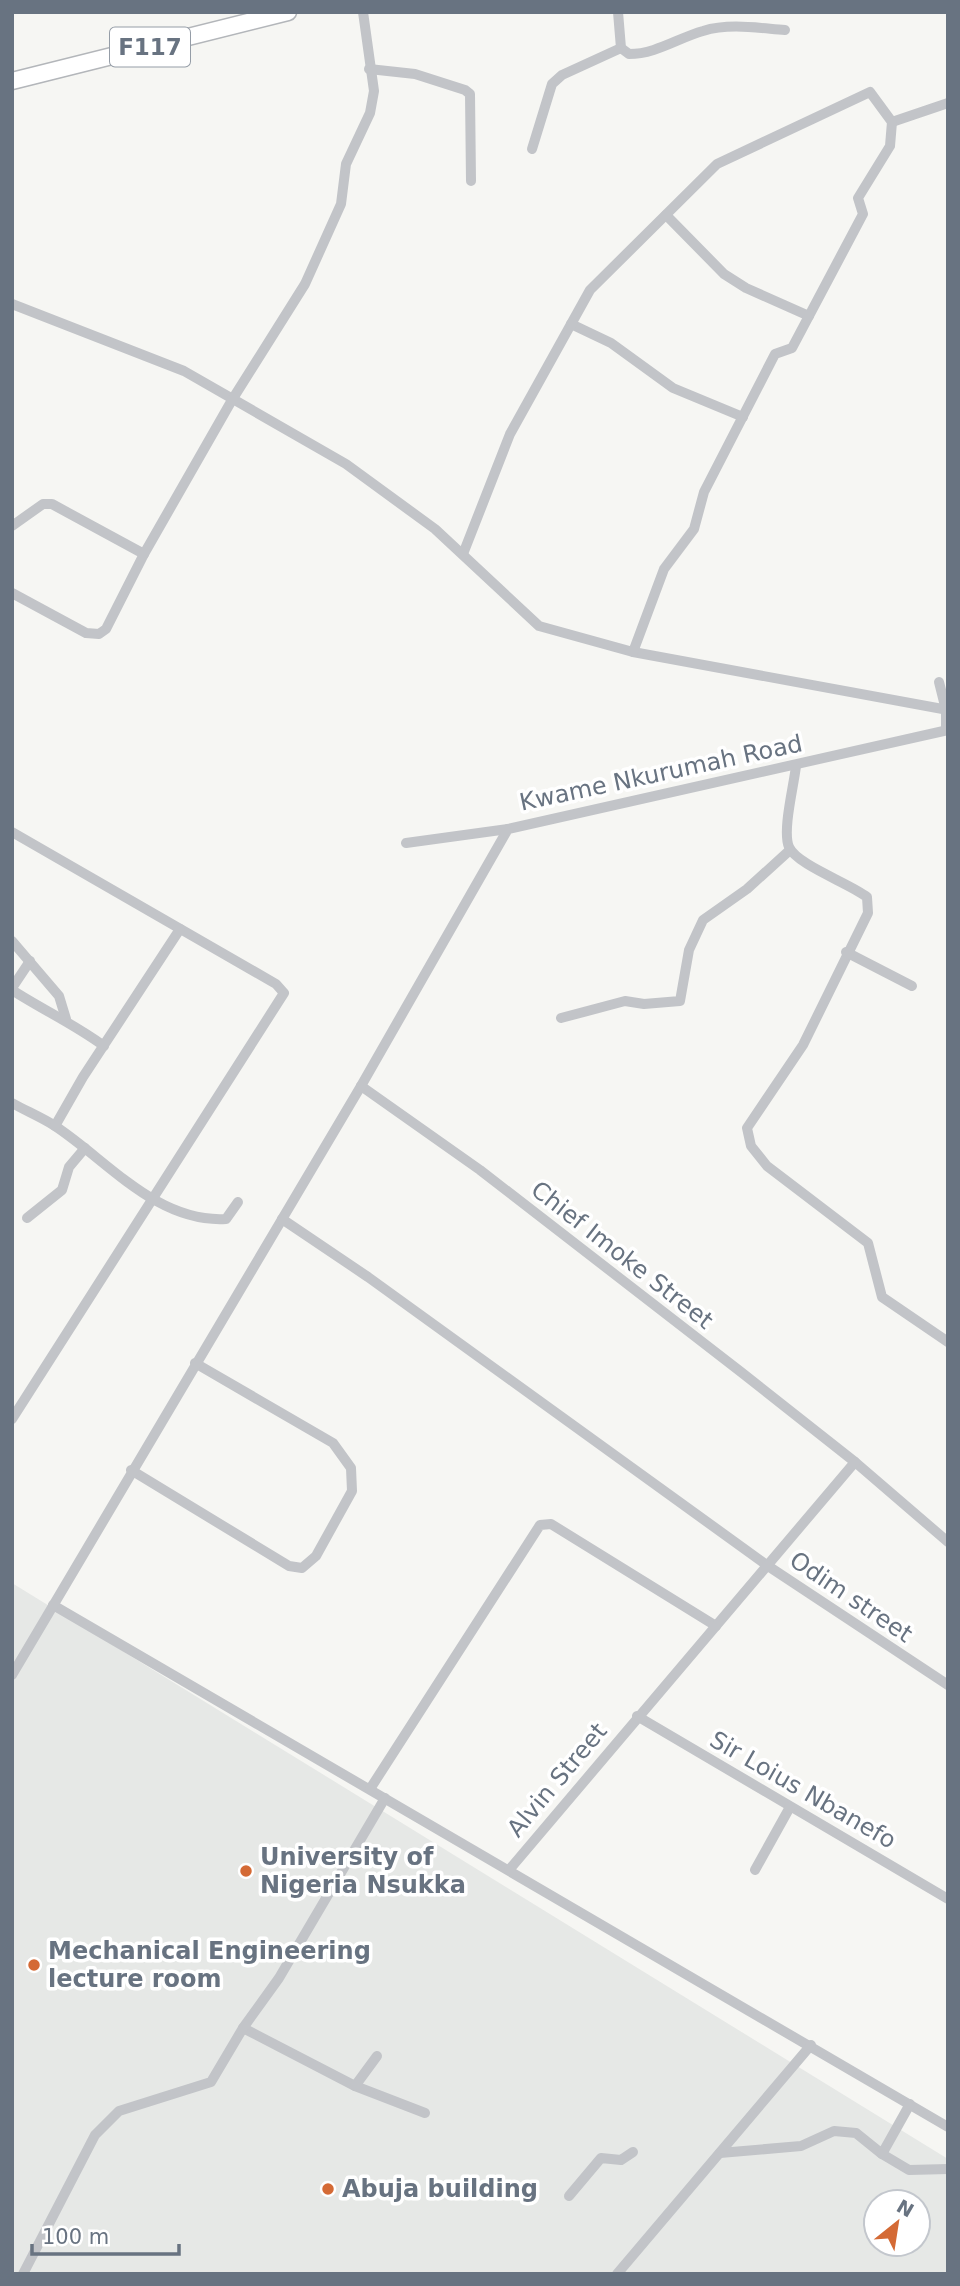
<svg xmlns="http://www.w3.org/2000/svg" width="960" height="2286" font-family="'DejaVu Sans',sans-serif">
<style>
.built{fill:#e6e8e6;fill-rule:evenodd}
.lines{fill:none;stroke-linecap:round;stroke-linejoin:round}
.primary-casing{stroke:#b3b6ba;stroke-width:19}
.minor{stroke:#c2c4c8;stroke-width:10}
.primary{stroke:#fff;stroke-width:16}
.poi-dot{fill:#d46a35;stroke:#fff;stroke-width:2.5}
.labels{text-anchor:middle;stroke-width:7;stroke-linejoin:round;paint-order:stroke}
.shield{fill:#fff;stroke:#959da7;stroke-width:2}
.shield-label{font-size:23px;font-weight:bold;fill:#687381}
.street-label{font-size:24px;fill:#687381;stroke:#fff}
.poi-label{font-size:24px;font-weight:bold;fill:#687381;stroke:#fff;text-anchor:start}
</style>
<rect width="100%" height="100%" fill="#f6f6f3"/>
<path class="built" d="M12 1583 948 2159V2274H12ZM876 2202H918V2244H876Z"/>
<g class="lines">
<g class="primary-casing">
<polyline id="primary" points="12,81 288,12"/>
</g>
<g class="minor">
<path d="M618 12 621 48 629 54C656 54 678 38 703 31 729 23 758 28 785 30"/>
<polyline points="369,69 415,74 465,90 470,94 471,181"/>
<polyline points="892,122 948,103"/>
<polyline points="532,149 552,84 562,75 621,48"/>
<polyline points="666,215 724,274 746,288 809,316"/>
<polyline points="12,304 184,371 346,464 435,529 539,626 633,652 948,710"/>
<polyline points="571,324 611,343 673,388 743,417"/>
<polyline points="12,526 43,504 52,504 144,554"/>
<polyline points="463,554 510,434 590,290 717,164 870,92 892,122 890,146 858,198 863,214 792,348 775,354 704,492 694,529 664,569 633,652"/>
<polyline points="12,593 86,633 99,634 106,629 144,554 232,400 305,284 341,204 346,164 370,113 374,91 363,12"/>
<polyline points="939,682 946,710 946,730"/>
<path d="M796 766C794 785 782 831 789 847 797 865 849 883 867 897L868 913 803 1045 747 1128 751 1146 767 1166 868 1243 882 1297 948 1342"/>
<polyline points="12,832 276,984 284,993 12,1419"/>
<polyline points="406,843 508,829"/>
<polyline points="12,941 59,996 66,1019"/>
<polyline points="846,952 912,986"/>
<polyline points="12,988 30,961"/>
<path d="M12 990C43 1010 74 1024 104 1046"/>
<polyline points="561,1018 625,1001 644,1004 680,1001 689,950 703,920 747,889 790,850"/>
<polyline points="361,1086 480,1170 741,1372 855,1462 948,1542"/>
<path d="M12 1103C26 1111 41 1117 55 1126 108 1161 157 1223 226 1219L238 1202"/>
<polyline points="55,1126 83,1077 180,929"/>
<polyline points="27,1218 62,1190 69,1167 85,1148"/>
<polyline points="282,1219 368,1277 768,1566 948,1685"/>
<polyline points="131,1470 289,1566 302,1568 316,1556 352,1491 351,1468 333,1443 195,1363"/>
<polyline points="53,1605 948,2127"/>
<polyline points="12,1675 361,1086 508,829 948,730"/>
<polyline points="637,1716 948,1899"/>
<polyline points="370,1789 540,1525 551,1524 716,1626"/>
<polyline points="509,1870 855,1462"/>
<polyline points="755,1870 790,1807"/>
<polyline points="243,2028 355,2086"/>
<polyline points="377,2056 355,2086 425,2113"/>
<polyline points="720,2153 801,2146 834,2131 856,2133 882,2154 910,2104"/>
<polyline points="882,2154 909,2170 948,2169"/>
<polyline points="569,2196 601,2158 621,2160 633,2152"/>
<polyline points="23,2274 95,2135 119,2111 211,2082 243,2028 279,1978 385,1798"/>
<polyline points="617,2274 811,2045"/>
</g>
<use href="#primary" class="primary"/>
</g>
<g class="poi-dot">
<circle cx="246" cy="1871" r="7"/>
<circle cx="34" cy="1965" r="7"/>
<circle cx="328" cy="2189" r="7"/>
</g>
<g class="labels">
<rect class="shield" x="110" y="27.5" width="80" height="39" rx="5"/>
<g class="shield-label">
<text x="150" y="55">F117</text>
</g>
<g class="street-label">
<text transform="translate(661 773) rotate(-12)" y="8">Kwame Nkurumah Road</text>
<text transform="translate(622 1255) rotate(38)" y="8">Chief Imoke Street</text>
<text transform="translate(851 1597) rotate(34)" y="8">Odim street</text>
<text transform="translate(557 1780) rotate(-50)" y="8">Alvin Street</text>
<text transform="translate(803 1790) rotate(30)" y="8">Sir Loius Nbanefo</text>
</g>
<g class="poi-label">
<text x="260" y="1865">University of<tspan x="260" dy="28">Nigeria Nsukka</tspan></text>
<text x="48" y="1959">Mechanical Engineering<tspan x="48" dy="28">lecture room</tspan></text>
<text x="342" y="2197">Abuja building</text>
</g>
</g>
<rect width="960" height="2286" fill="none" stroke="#687381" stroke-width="28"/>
<g transform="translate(897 2223) rotate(30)"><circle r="33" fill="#ffffff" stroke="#c3c7cd" stroke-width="2"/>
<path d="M0-5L12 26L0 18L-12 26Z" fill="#d46a35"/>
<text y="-10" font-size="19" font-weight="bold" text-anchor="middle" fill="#687381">N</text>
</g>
<path d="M32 2244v10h147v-10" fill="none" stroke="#687381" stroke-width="3.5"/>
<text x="42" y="2244" font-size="21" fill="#687381" stroke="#ffffff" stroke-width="5" paint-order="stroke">100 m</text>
</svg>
